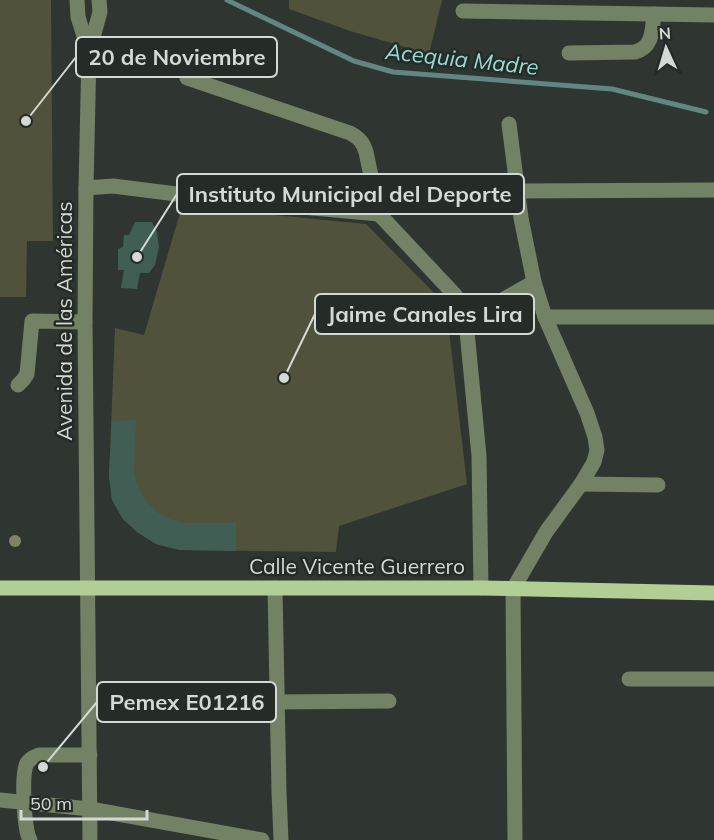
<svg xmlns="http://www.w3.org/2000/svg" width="714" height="840" font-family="Mulish,sans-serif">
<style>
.green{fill:#51523b}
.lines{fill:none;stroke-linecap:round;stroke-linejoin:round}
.stream{stroke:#628682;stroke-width:5}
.building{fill:#405e53}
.minor{stroke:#738165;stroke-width:15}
.major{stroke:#b1cf94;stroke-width:15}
.tree{fill:#7f8464}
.labels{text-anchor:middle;stroke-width:5;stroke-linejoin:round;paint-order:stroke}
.street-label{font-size:21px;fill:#d5d9d5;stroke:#252b26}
.water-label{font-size:22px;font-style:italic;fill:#95dcd5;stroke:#252b26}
.leader{fill:none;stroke:#d5d9d5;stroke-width:2}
.callout-dot{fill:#d5d9d5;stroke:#252b26;stroke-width:2}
.callout{fill:#252b26;stroke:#d5d9d5;stroke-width:2}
.callout-label{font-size:22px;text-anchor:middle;font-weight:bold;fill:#d5d9d5}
</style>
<rect width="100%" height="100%" fill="#2f3530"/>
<g class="green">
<polygon points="0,0 51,0 53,241 27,241 26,297 0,297"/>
<polygon points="289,0 442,0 429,54 350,31 289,9"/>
<polygon points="182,206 366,224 446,305 467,484 339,526 336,552 180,550 156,544 137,532 123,519 112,500 109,476 115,328 144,335"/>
</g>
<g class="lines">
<polyline class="stream" points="227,0 354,61 393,72 612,89 706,112"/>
</g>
<g class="building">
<polygon points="135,222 152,222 157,232 159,247 155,265 149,273 140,273 137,289 121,288 124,270 118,270 118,249 123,247 124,235 129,235"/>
<polygon points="136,419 134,472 137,484 145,500 156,511 167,518 183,523 236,523 236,551 180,550 156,544 137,532 123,519 112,500 109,476 112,422"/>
</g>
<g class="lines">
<g class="minor">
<polyline points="77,0 78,17 89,52"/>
<polyline points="463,11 714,15"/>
<path d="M569 53 635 52C653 47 652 31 654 14"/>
<path d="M187 78 350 133C359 138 363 142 366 152L379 214"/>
<polyline points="509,124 521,218 534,282 545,317 587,413 595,437 597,450 594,462 581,484 546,532 513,589 515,840"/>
<polyline points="86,188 113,186 224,200 379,214"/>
<polyline points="517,191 714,190"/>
<polyline points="379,214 455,295 463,308 466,321 479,456 481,588"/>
<polyline points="545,317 714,317"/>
<polyline points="466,321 534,282"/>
<polyline points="18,385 23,380 27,374 32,321 85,322"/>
<polyline points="581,484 658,485"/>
<polyline points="275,588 279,792 281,840"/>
<polyline points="629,679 714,679"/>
<polyline points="277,702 389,701"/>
<polyline points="0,800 90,809 262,840"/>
<path d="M30 840C24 831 21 774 27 763 30 758 34 757 39 755H90"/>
<polyline points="90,840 85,322 86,188 89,52 100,12 99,0"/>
</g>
<polyline class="major" points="0,588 481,588 714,593"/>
</g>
<circle class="tree" cx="15" cy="541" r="6"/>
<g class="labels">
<g class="street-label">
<text transform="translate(65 321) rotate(-90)" y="7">Avenida de las Américas</text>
<text x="357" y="574">Calle Vicente Guerrero</text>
</g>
<g class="water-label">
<text transform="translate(462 59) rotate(6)" y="8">Acequia Madre</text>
</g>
</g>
<path class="leader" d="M26 121L76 57M137 257L177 194M284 378L315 314M43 767L97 702"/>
<g class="callout-dot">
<circle cx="26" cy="121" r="6"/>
<circle cx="137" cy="257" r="6"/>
<circle cx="284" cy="378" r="6"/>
<circle cx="43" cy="767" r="6"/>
</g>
<g class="callout">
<rect x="76" y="37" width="201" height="40" rx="6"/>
<rect x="177" y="174" width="347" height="40" rx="6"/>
<rect x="315" y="294" width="219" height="40" rx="6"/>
<rect x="97" y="682" width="179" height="40" rx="6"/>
</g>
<g class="callout-label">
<text x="177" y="65">20 de Noviembre</text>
<text x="350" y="202">Instituto Municipal del Deporte</text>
<text x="425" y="322">Jaime Canales Lira</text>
<text x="187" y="710">Pemex E01216</text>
</g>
<g transform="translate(666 48) rotate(356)" stroke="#252b26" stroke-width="4.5" paint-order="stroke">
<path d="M0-4.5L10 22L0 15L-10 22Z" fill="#d5d9d5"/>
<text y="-9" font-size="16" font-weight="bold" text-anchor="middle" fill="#d5d9d5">N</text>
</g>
<path d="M21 810v9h126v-9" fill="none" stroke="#d5d9d5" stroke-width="3"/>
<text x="30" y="810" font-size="18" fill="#d5d9d5" stroke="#252b26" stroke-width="4.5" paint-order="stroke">50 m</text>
</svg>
